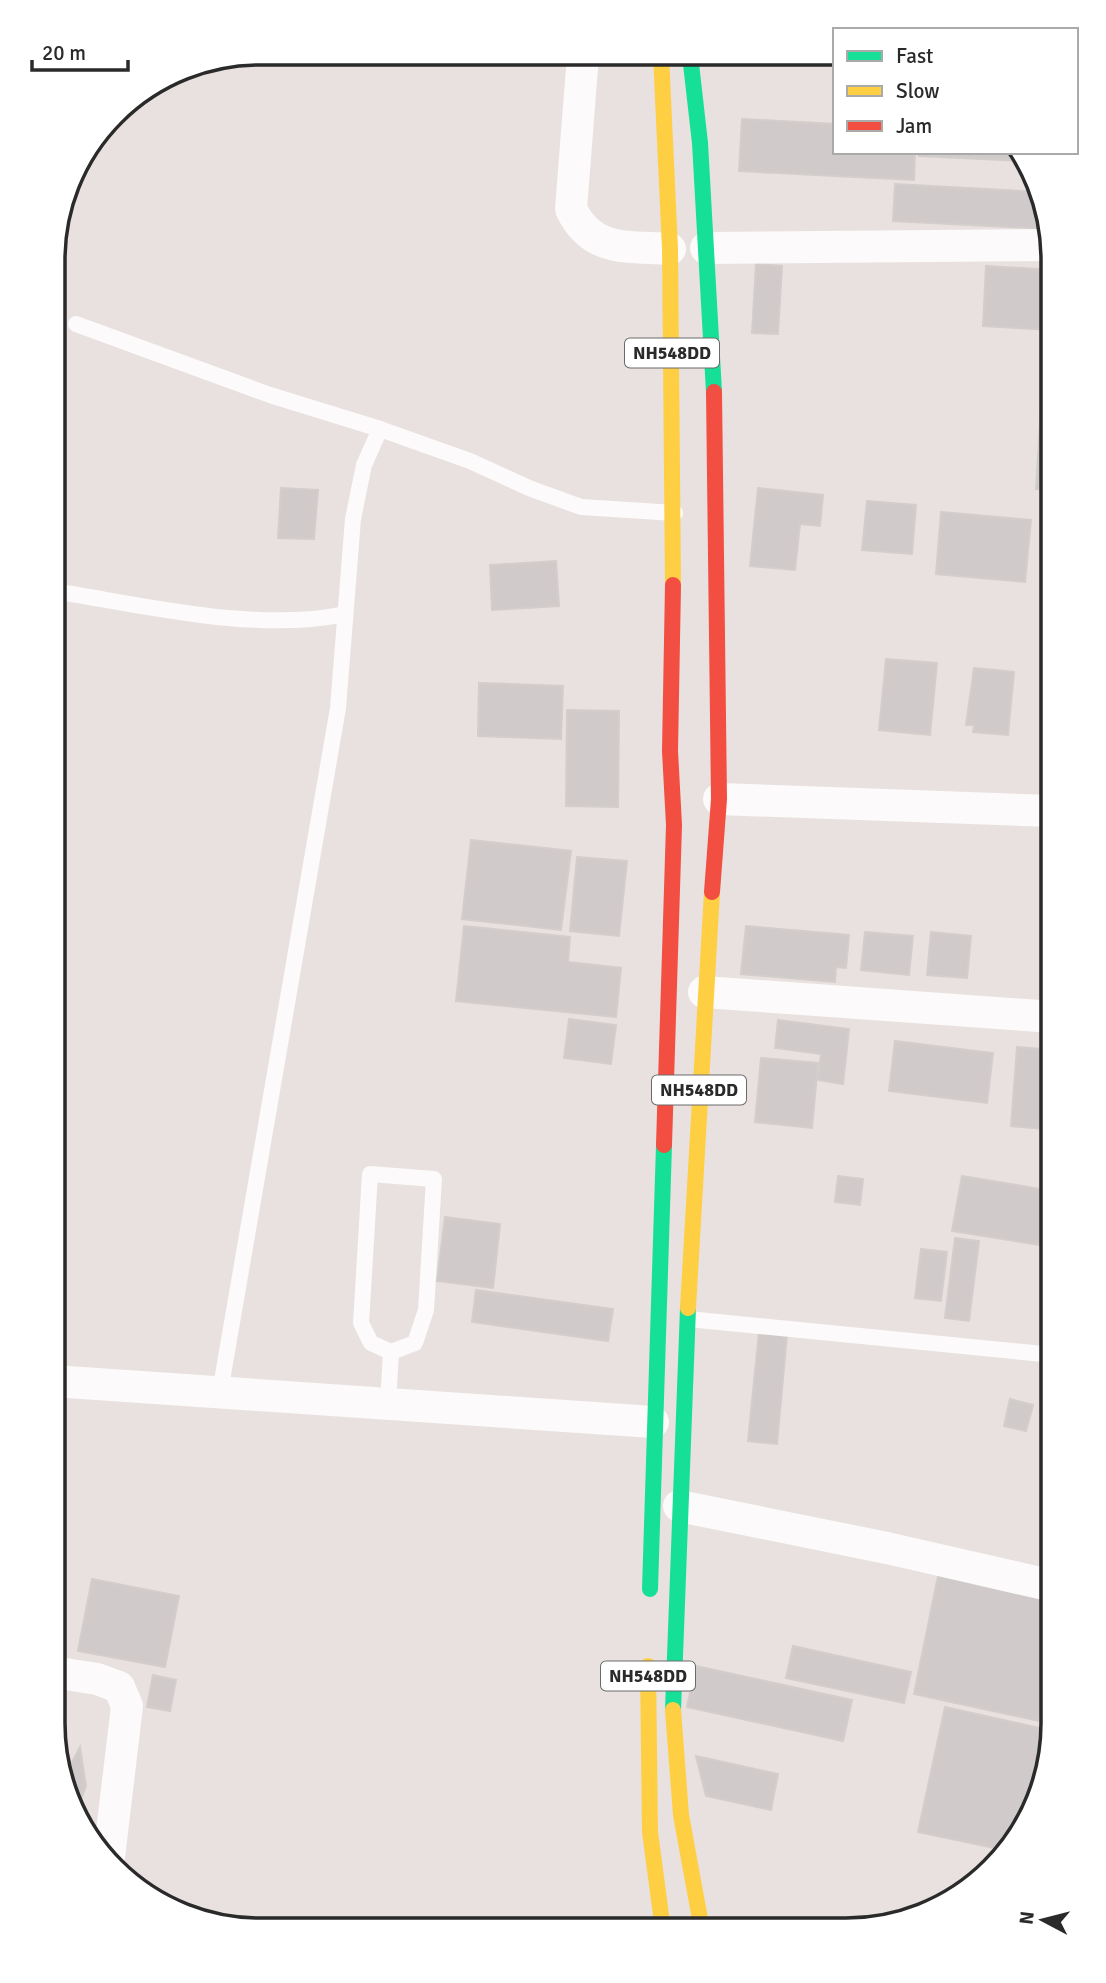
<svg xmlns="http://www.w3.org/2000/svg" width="1106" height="1983" font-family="Signika,sans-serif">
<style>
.building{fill:#d0cbca;stroke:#d3cdcb;stroke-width:2}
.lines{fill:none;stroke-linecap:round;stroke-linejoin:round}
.lane{stroke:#fcfafa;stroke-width:16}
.street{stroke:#fcfafa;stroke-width:32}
.fast{stroke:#16e098;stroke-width:16}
.slow{stroke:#ffcf43;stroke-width:16}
.jam{stroke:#f24e42;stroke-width:16}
.labels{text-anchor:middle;stroke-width:6;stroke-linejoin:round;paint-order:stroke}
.shield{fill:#fff;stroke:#6a6a6a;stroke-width:2}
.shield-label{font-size:18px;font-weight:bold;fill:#2a2a2a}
.rim{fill:none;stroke:#2a2a2a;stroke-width:3.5}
</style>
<rect width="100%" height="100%" fill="#e8e1df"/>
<g class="building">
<polygon points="742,119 835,124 835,152 915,152 914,180 739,171"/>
<polygon points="919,152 1015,152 1021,161 919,156"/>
<polygon points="895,184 1041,192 1048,229 893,221"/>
<polygon points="756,264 782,266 778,334 752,333"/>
<polygon points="986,266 1053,270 1052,330 983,326"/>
<polygon points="1044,360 1053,360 1053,490 1036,489"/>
<polygon points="281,488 318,490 314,539 278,538"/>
<polygon points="758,488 823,495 820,526 800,524 795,570 750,566"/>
<polygon points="867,501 916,505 912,554 862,550"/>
<polygon points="941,512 1031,520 1025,582 936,574"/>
<polygon points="556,561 559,606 492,610 490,565"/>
<polygon points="886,659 937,663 930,735 879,730"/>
<polygon points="974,668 1014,672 1008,735 973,732 974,725 966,725"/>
<polygon points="479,683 563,686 561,739 478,736"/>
<polygon points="567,710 619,711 618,807 566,806"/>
<polygon points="471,840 571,851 561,930 462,919"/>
<polygon points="577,857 627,861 619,936 570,931"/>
<polygon points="464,926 570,937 568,962 621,968 616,1017 456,1001"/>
<polygon points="746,926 849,935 846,968 836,967 835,982 741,974"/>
<polygon points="865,932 913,936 909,975 861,970"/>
<polygon points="931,932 971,936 967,978 927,975"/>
<polygon points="569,1019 616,1025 611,1064 564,1058"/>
<polygon points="778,1020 849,1029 843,1084 818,1080 821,1054 775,1048"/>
<polygon points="895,1041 993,1053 987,1103 889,1091"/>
<polygon points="1017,1047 1053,1050 1053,1130 1011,1126"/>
<polygon points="761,1058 818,1063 812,1128 755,1122"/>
<polygon points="838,1176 863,1179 860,1205 835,1202"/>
<polygon points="962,1176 1053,1191 1053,1247 952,1231"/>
<polygon points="445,1217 500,1224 493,1288 437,1281"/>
<polygon points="955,1238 979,1241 969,1321 945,1318"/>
<polygon points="921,1249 947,1252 941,1301 915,1298"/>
<polygon points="476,1290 613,1309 608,1341 472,1322"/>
<polygon points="759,1332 787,1335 777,1444 748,1441"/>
<polygon points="1010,1399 1033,1405 1026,1431 1004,1426"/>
<polygon points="938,1576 1053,1600 1053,1724 914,1694"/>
<polygon points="92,1579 179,1596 165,1667 78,1651"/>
<polygon points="793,1646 911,1672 904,1703 786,1678"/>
<polygon points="696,1666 852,1700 843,1741 687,1707"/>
<polygon points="153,1675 176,1680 170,1711 147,1707"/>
<polygon points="945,1707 1053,1731 1038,1802 1008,1851 918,1832"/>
<polygon points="53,1729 57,1729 71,1764 80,1747 86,1786 77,1810 64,1790"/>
<polygon points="696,1756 778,1774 771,1810 706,1796"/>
</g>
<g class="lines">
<g class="lane">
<polyline points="76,324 270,395 380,429 470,461 529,488 581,507 675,513"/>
<path d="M54 591C143 605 257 633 345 614"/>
<polyline points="688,1319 1053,1355"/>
<polyline points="220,1392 338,708 353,519 364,465 380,429"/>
<polyline points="388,1404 391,1352 371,1343 361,1323 370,1174 434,1179 426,1310 415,1343 391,1352"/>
</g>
<g class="street">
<path d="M583 55 571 209C592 253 628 246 670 249"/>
<polyline points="706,248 1051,245"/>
<polyline points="719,799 1053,811"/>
<polyline points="704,992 1053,1017"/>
<polyline points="53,1381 653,1422"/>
<polyline points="679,1506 887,1548 1053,1586"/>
<polyline points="53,1672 97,1679 119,1687 127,1706 109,1857"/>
</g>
<g class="fast">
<polyline points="690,55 700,143 714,392"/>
<polyline points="650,1589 664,1145"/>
<polyline points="673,1710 688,1308"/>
</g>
<g class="slow">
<polyline points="661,55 670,249 673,585"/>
<polyline points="688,1308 712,892"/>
<polyline points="648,1666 650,1832 663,1930"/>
<polyline points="673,1710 681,1815 702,1930"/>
</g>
<g class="jam">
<polyline points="712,892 719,799 714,392"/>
<polyline points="664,1145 674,825 670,751 673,585"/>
</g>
</g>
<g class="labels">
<g class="shield">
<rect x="625" y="338.5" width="94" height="29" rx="5"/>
<rect x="652" y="1075.5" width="94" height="29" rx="5"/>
<rect x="601" y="1661.5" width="94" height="29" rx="5"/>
</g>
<g class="shield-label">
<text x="672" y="359">NH548DD</text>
<text x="699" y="1096">NH548DD</text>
<text x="648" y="1682">NH548DD</text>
</g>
</g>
<path d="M0 0H1106V1983H0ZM260 65H846A195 195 0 0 1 1041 260V1723A195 195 0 0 1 846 1918H260A195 195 0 0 1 65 1723V260A195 195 0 0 1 260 65Z" fill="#fff" fill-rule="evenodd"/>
<path class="rim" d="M260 65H846A195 195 0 0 1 1041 260V1723A195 195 0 0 1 846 1918H260A195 195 0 0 1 65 1723V260A195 195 0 0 1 260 65Z"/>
<rect x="833" y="28" width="245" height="126" fill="#ffffff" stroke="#aaaaaa" stroke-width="2"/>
<rect x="847" y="51" width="35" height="10" fill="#16e098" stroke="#aaaaaa" stroke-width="2"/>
<text x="896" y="63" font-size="21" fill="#2a2a2a">Fast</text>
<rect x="847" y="86" width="35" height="10" fill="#ffcf43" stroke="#aaaaaa" stroke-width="2"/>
<text x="896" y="98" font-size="21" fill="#2a2a2a">Slow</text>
<rect x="847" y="121" width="35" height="10" fill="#f24e42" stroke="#aaaaaa" stroke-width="2"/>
<text x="896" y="133" font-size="21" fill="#2a2a2a">Jam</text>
<g transform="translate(1043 1920) rotate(277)" stroke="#ffffff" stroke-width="5" paint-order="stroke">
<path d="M0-5L12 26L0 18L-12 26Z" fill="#2a2a2a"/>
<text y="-10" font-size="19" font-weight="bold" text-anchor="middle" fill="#2a2a2a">N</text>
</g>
<path d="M32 60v10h96v-10" fill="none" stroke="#2a2a2a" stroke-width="3.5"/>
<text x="42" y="60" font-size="21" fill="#2a2a2a" stroke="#ffffff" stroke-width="5" paint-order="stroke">20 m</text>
</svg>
